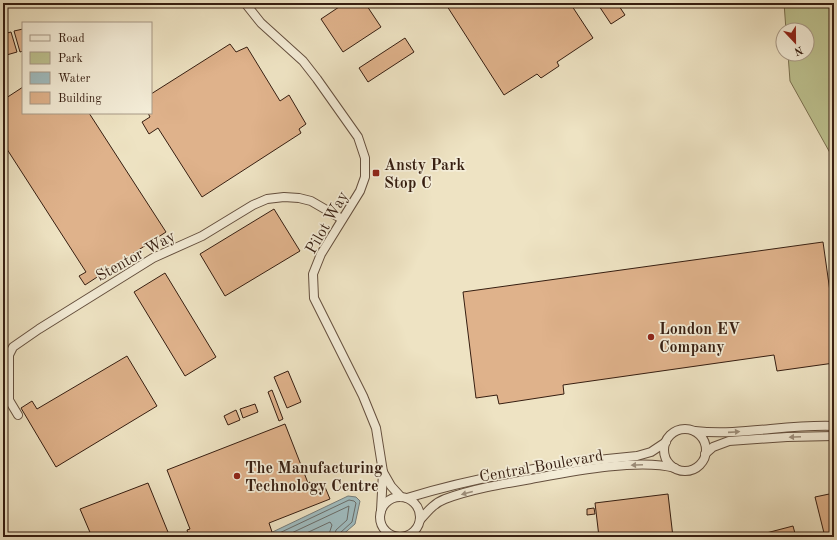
<svg xmlns="http://www.w3.org/2000/svg" width="837" height="540" font-family="'Old Standard TT',serif">
<style>
.green{fill:#bdc290;stroke:#7a7050}
.water{fill:#9fbbbe;stroke:#757c79}
.lines{fill:none;stroke-linecap:round;stroke-linejoin:round}
.shore{stroke:#6a6c68;stroke-width:1}
.building{fill:#dfb28b;stroke:#361e11}
.street-casing{stroke:#644f3e;stroke-width:10}
.street{stroke:#f4edd8;stroke-width:8}
.oneway{fill:#9e907e}
.poi-dot{fill:#8f2418;stroke:#f4edd8;stroke-width:1.5}
.labels{text-anchor:middle;stroke-width:3.5;stroke-linejoin:round;paint-order:stroke}
.poi-label{font-size:16px;font-weight:bold;fill:#361e11;stroke:#f4edd8;text-anchor:start}
.street-label{font-size:16px;fill:#361e11;stroke:#f4edd8}
</style>
<rect width="100%" height="100%" fill="#eee3c3"/>
<filter id="stains"><feTurbulence type="fractalNoise" baseFrequency=".005" numOctaves="4"/><feColorMatrix values="0 0 0 0 .2 0 0 0 0 .09 0 0 0 0 .02 0 0 0 .5 -.17"/></filter>
<radialGradient id="worn" r=".72"><stop offset=".6" stop-color="#630" stop-opacity="0"/><stop offset="1" stop-color="#630" stop-opacity=".3"/></radialGradient>
<polygon class="green" points="784,3 834,3 834,160 790,81 788,54 807,54 807,30 786,30"/>
<polygon class="water" points="348,496 356,497 360,501 355,524 340,537 262,537"/>
<g class="lines">
<g class="shore">
<polyline points="271,537 349,500 354,501 356,503 352,522 340,533 339,537"/>
<polyline points="283,537 349,506 347,520 336,530 334,537"/>
<polyline points="298,537 330,522 332,525 328,537"/>
</g>
</g>
<g class="building">
<polygon points="345,3 365,3 381,27 343,52 321,19"/>
<polygon points="445,3 570,3 593,38 557,62 559,66 541,78 537,74 504,95"/>
<polygon points="597,3 617,3 625,15 611,24"/>
<polygon points="23,29 23,51 20,52 14,31"/>
<polygon points="11,32 17,52 3,56 3,34"/>
<polygon points="405,38 414,52 368,82 359,68"/>
<polygon points="230,44 236,52 247,47 280,101 289,95 306,124 299,129 301,133 202,197 158,128 149,134 142,122 150,117 148,113 151,113 151,94"/>
<polygon points="23,87 23,113 89,113 166,232 85,285 79,276 86,272 3,143 3,100"/>
<polygon points="274,209 300,251 225,296 200,254"/>
<polygon points="823,242 834,320 834,363 777,371 774,355 563,385 564,394 499,404 497,395 476,398 463,292"/>
<polygon points="165,273 216,357 185,376 134,292"/>
<polygon points="127,356 157,406 56,467 21,408 32,401 37,409"/>
<polygon points="288,371 301,402 287,408 274,377"/>
<polygon points="272,390 283,419 279,421 268,392"/>
<polygon points="255,404 258,412 243,418 240,409"/>
<polygon points="236,410 240,420 228,425 224,416"/>
<polygon points="285,424 308,483 310,482 314,491 325,487 330,499 269,523 272,532 258,537 189,537 187,530 190,529 167,470"/>
<polygon points="148,483 170,537 92,537 80,509"/>
<polygon points="834,493 834,537 825,537 815,497"/>
<polygon points="668,494 673,537 599,537 595,503"/>
<polygon points="594,508 595,514 587,515 587,509"/>
<polygon points="793,526 796,537 751,537"/>
</g>
<g class="lines">
<g class="street-casing">
<g id="street">
<polyline points="245,3 261,23 303,61 317,79 358,137 365,158 365,177 360,191 321,254 313,274 314,298 363,396 376,428 383,472 381,511"/>
<polyline points="18,415 9,400 9,355 13,347 39,329 153,258 202,236 253,205 267,199 284,197 299,198 311,201 342,219"/>
<circle cx="685" cy="450" r="21"/>
<path d="M695 431C741 436 787 424 834 426"/>
<polyline points="705,454 713,447 729,441 787,437 834,436"/>
<polyline points="383,472 391,486 401,497"/>
<circle cx="400" cy="517" r="20"/>
<path d="M407 498C482 475 559 463 637 456L651 452 666 442"/>
<path d="M420 520C427 512 434 503 445 499 472 489 502 484 531 479 569 472 638 458 675 468"/>
</g>
</g>
<use href="#street" class="street"/>
</g>
<defs><path id="oneway-solid" d="M-6-.8H1V-3.2L6.5 0L1 3.2V.8H-6Z"/></defs>
<g class="oneway">
<use href="#oneway-solid" transform="translate(734 432) rotate(-4)"/>
<use href="#oneway-solid" transform="translate(795 437) rotate(178)"/>
<use href="#oneway-solid" transform="translate(637 465) rotate(177)"/>
<use href="#oneway-solid" transform="translate(467 493) rotate(165)"/>
</g>
<g class="poi-dot">
<rect x="372" y="169" width="8" height="8" rx="2"/>
<circle cx="651" cy="337" r="4"/>
<circle cx="237" cy="476" r="4"/>
</g>
<g class="labels">
<g class="poi-label">
<text x="384" y="170">Ansty Park<tspan x="384" dy="18">Stop C</tspan></text>
<text x="659" y="334">London EV<tspan x="659" dy="18">Company</tspan></text>
<text x="245" y="473">The Manufacturing<tspan x="245" dy="18">Technology Centre</tspan></text>
</g>
<g class="street-label">
<text transform="translate(326 222) rotate(-60)" y="6">Pilot Way</text>
<text transform="translate(135 255) rotate(-29)" y="6">Stentor Way</text>
<text transform="translate(541 465) rotate(-10)" y="6">Central Boulevard</text>
</g>
</g>
<rect width="837" height="540" fill="none" stroke="#eee3c3" stroke-width="16"/>
<rect x="4" y="4" width="829" height="532" fill="none" stroke="#361e11" stroke-width="2"/>
<rect x="8" y="8" width="821" height="524" fill="none" stroke="#361e11"/>
<rect x="22" y="22" width="130" height="92" fill="#f4edd8" stroke="#a89a88"/>
<rect x="30" y="35" width="20" height="6" fill="#f4edd8" stroke="#a89a88"/>
<text x="58" y="42" font-size="12" fill="#361e11">Road</text>
<rect x="30" y="52" width="20" height="12" fill="#bdc290" stroke="#a89a88"/>
<text x="58" y="62" font-size="12" fill="#361e11">Park</text>
<rect x="30" y="72" width="20" height="12" fill="#9fbbbe" stroke="#a89a88"/>
<text x="58" y="82" font-size="12" fill="#361e11">Water</text>
<rect x="30" y="92" width="20" height="12" fill="#dfb28b" stroke="#a89a88"/>
<text x="58" y="102" font-size="12" fill="#361e11">Building</text>
<g transform="translate(795 42) rotate(158)"><circle r="19" fill="#f4edd8" stroke="#a89a88"/>
<path d="M0-3L7 15L0 10L-7 15Z" fill="#8f2418"/>
<text y="-6" font-size="11" font-weight="bold" text-anchor="middle" fill="#361e11">N</text>
</g>
<rect width="100%" height="100%" filter="url(#stains)"/>
<rect width="100%" height="100%" fill="url(#worn)"/>
</svg>
